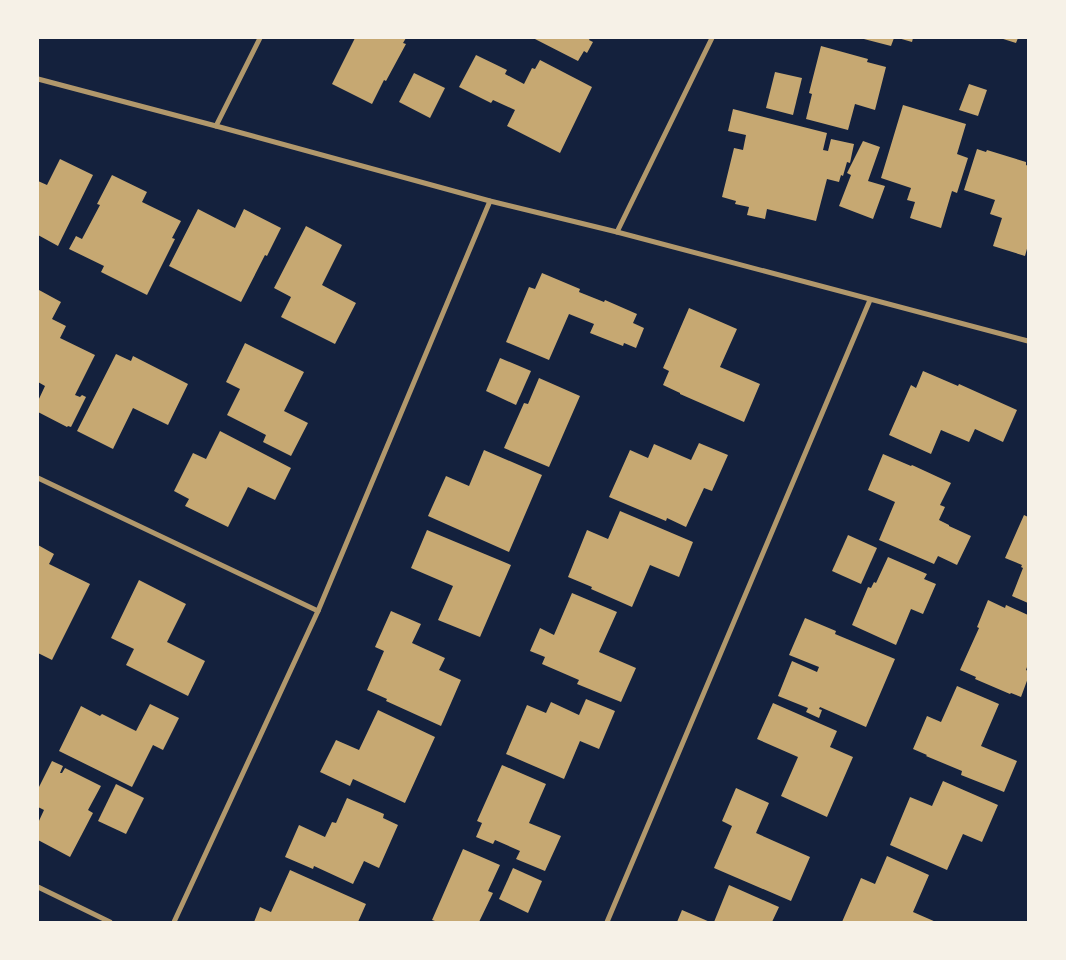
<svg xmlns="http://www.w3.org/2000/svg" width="1066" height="960" font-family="'Titillium Web',sans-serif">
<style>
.building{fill:#c6a872}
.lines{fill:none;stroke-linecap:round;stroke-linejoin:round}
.minor{stroke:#b1986c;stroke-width:5}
</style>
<rect width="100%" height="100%" fill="#14213d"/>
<g class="building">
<polygon points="355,38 406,38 403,43 406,44 386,81 384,80 372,104 332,84"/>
<polygon points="533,38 590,38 589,40 593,42 587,53 584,51 578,61"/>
<polygon points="860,38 894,38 891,46"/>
<polygon points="898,38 913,38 912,42"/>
<polygon points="1000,38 1018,38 1016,43"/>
<polygon points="821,46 868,59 867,62 886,67 875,110 855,104 848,130 806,119 812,94 809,93"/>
<polygon points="476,55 507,70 505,74 524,84 532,68 535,69 540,60 592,87 560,153 507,126 515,110 493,100 491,103 459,87"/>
<polygon points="775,72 802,78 793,115 766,108"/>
<polygon points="414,73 445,88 430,118 399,102"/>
<polygon points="969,84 987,90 978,116 959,110"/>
<polygon points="903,105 966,124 957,154 968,158 957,193 952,191 941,228 910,218 915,202 907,200 911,188 881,178"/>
<polygon points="733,109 827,133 823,150 828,151 831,139 854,144 850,163 847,162 843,176 841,175 839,182 827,179 816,221 767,209 765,219 747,215 749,207 735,204 736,201 722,197 734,148 743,150 746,135 728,131"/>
<polygon points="863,141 880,147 868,181 885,186 873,219 839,206 851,175 847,173"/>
<polygon points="977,149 986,152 987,150 1026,162 1026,165 1028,166 1028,245 1025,256 993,246 1002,218 990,214 995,200 964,190"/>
<polygon points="60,159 93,175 58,246 38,235 38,181 47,185"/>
<polygon points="112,175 147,192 142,202 181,221 172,238 175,239 147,295 101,272 104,266 69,249 76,236 82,239 100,205 97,204"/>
<polygon points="198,209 235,228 244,209 281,228 267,256 265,255 241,302 169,266"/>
<polygon points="306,226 342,245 322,285 356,303 335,344 281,317 291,297 274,288"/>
<polygon points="542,273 580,289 579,292 604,302 605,300 637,314 633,323 644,328 636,348 624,343 623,346 590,333 594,324 569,314 549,360 506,342 529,287 535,289"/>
<polygon points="39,290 61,302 52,319 66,326 60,338 95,355 75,395 80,397 82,395 86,397 71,427 68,426 67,427 38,412 38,401 45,386 38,382 38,293"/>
<polygon points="689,308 737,329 720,367 760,384 744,422 680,394 680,393 663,385 669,371 663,368"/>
<polygon points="245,343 304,372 284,411 308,423 291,456 263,442 266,435 227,415 240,389 226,382"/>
<polygon points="116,354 131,361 133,356 188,384 168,425 133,408 113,449 77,431"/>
<polygon points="500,358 531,371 516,405 486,391"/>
<polygon points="923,371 958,386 959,384 1017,410 1003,442 975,429 969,442 941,430 931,454 889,435 911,385 916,388"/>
<polygon points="539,378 580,396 549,467 504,448 524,403 528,404"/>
<polygon points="220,431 291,468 275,500 248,487 228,527 185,506 189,499 174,491 193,453 206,459"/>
<polygon points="699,443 728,455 712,491 704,488 686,527 667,518 666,521 609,497 630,450 648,458 654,444 691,460"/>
<polygon points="484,450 542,475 509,552 428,516 446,476 469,486"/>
<polygon points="883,454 911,466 912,465 951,483 940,505 945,507 939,520 949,525 949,526 971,536 957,565 938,556 934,564 879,540 895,502 868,490"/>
<polygon points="620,511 693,542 679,577 650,565 632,607 591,589 592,587 568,577 587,530 608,539"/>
<polygon points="1024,515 1028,517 1028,603 1012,596 1023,568 1021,567 1022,565 1005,558"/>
<polygon points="427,530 511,565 480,637 438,620 453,586 411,568"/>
<polygon points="848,535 877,548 861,584 832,571"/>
<polygon points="38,545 54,554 49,564 90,584 52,660 38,653"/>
<polygon points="888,557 927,574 924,579 936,584 923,614 911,609 896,645 852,625 868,587 871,588 874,582 876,583"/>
<polygon points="139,580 186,604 167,642 205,661 188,696 126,665 134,649 111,638"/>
<polygon points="572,593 617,612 599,652 636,668 621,702 577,684 579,680 542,664 545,657 530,651 540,628 554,635"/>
<polygon points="988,600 1005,608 1006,605 1028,615 1028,664 1026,670 1028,671 1028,678 1021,697 1011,693 1010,694 975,679 976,677 960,670 979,628 977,627"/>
<polygon points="391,611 421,624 412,643 445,658 439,670 461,680 441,726 386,701 387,699 367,690 384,651 375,647"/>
<polygon points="805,618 836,631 835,634 895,659 866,727 820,707 819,709 822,710 819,718 806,712 808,708 778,696 792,661 817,672 819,667 789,655"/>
<polygon points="957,686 999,704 981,746 1017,761 1004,792 961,775 962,771 926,756 927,755 913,749 927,716 941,722"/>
<polygon points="586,699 615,711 599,749 580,741 564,779 506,754 527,705 546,713 551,702 579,715"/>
<polygon points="773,703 837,731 830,747 853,757 827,817 781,796 798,757 757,739"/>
<polygon points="150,704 179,718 163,750 153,745 132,787 59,751 81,706 100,716 102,714 136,731"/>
<polygon points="378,710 435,737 405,803 353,779 350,786 320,772 336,740 359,750"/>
<polygon points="52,761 63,766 60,773 62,773 65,768 101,786 88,810 93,813 70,857 38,840 38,823 44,810 38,807 38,789"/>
<polygon points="502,765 546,784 529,823 561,836 545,871 516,859 520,851 495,840 493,844 476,837 482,823 477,821"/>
<polygon points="943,781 998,805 982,842 963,834 947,870 890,845 910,797 932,806"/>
<polygon points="116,784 144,798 126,834 98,821"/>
<polygon points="736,788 769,803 756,833 810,857 791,901 714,868 732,826 722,821"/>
<polygon points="347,798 384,814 383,818 398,825 379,868 364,861 353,884 314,866 313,869 285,857 299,825 325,837 332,822 336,823"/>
<polygon points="463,849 500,865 488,891 493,893 479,922 438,922 432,920"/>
<polygon points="887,856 929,875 913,912 936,922 842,922 861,878 875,884"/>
<polygon points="513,868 542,881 528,913 499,899"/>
<polygon points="290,870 366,904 358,922 254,922 260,907 271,912"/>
<polygon points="729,885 779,907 772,922 714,922"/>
<polygon points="682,910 710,922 677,922"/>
</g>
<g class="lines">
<g class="minor">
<polyline points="38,79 216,126 490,201 617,232 1028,341"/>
<polyline points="216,126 260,38"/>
<polyline points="617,232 712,38"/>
<polyline points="38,478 318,611"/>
<polyline points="38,887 110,922"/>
<polyline points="174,922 318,611 490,201"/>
<polyline points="607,922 870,300"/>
</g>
</g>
<rect width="1066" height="960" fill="none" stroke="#f6f1e7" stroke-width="78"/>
</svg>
